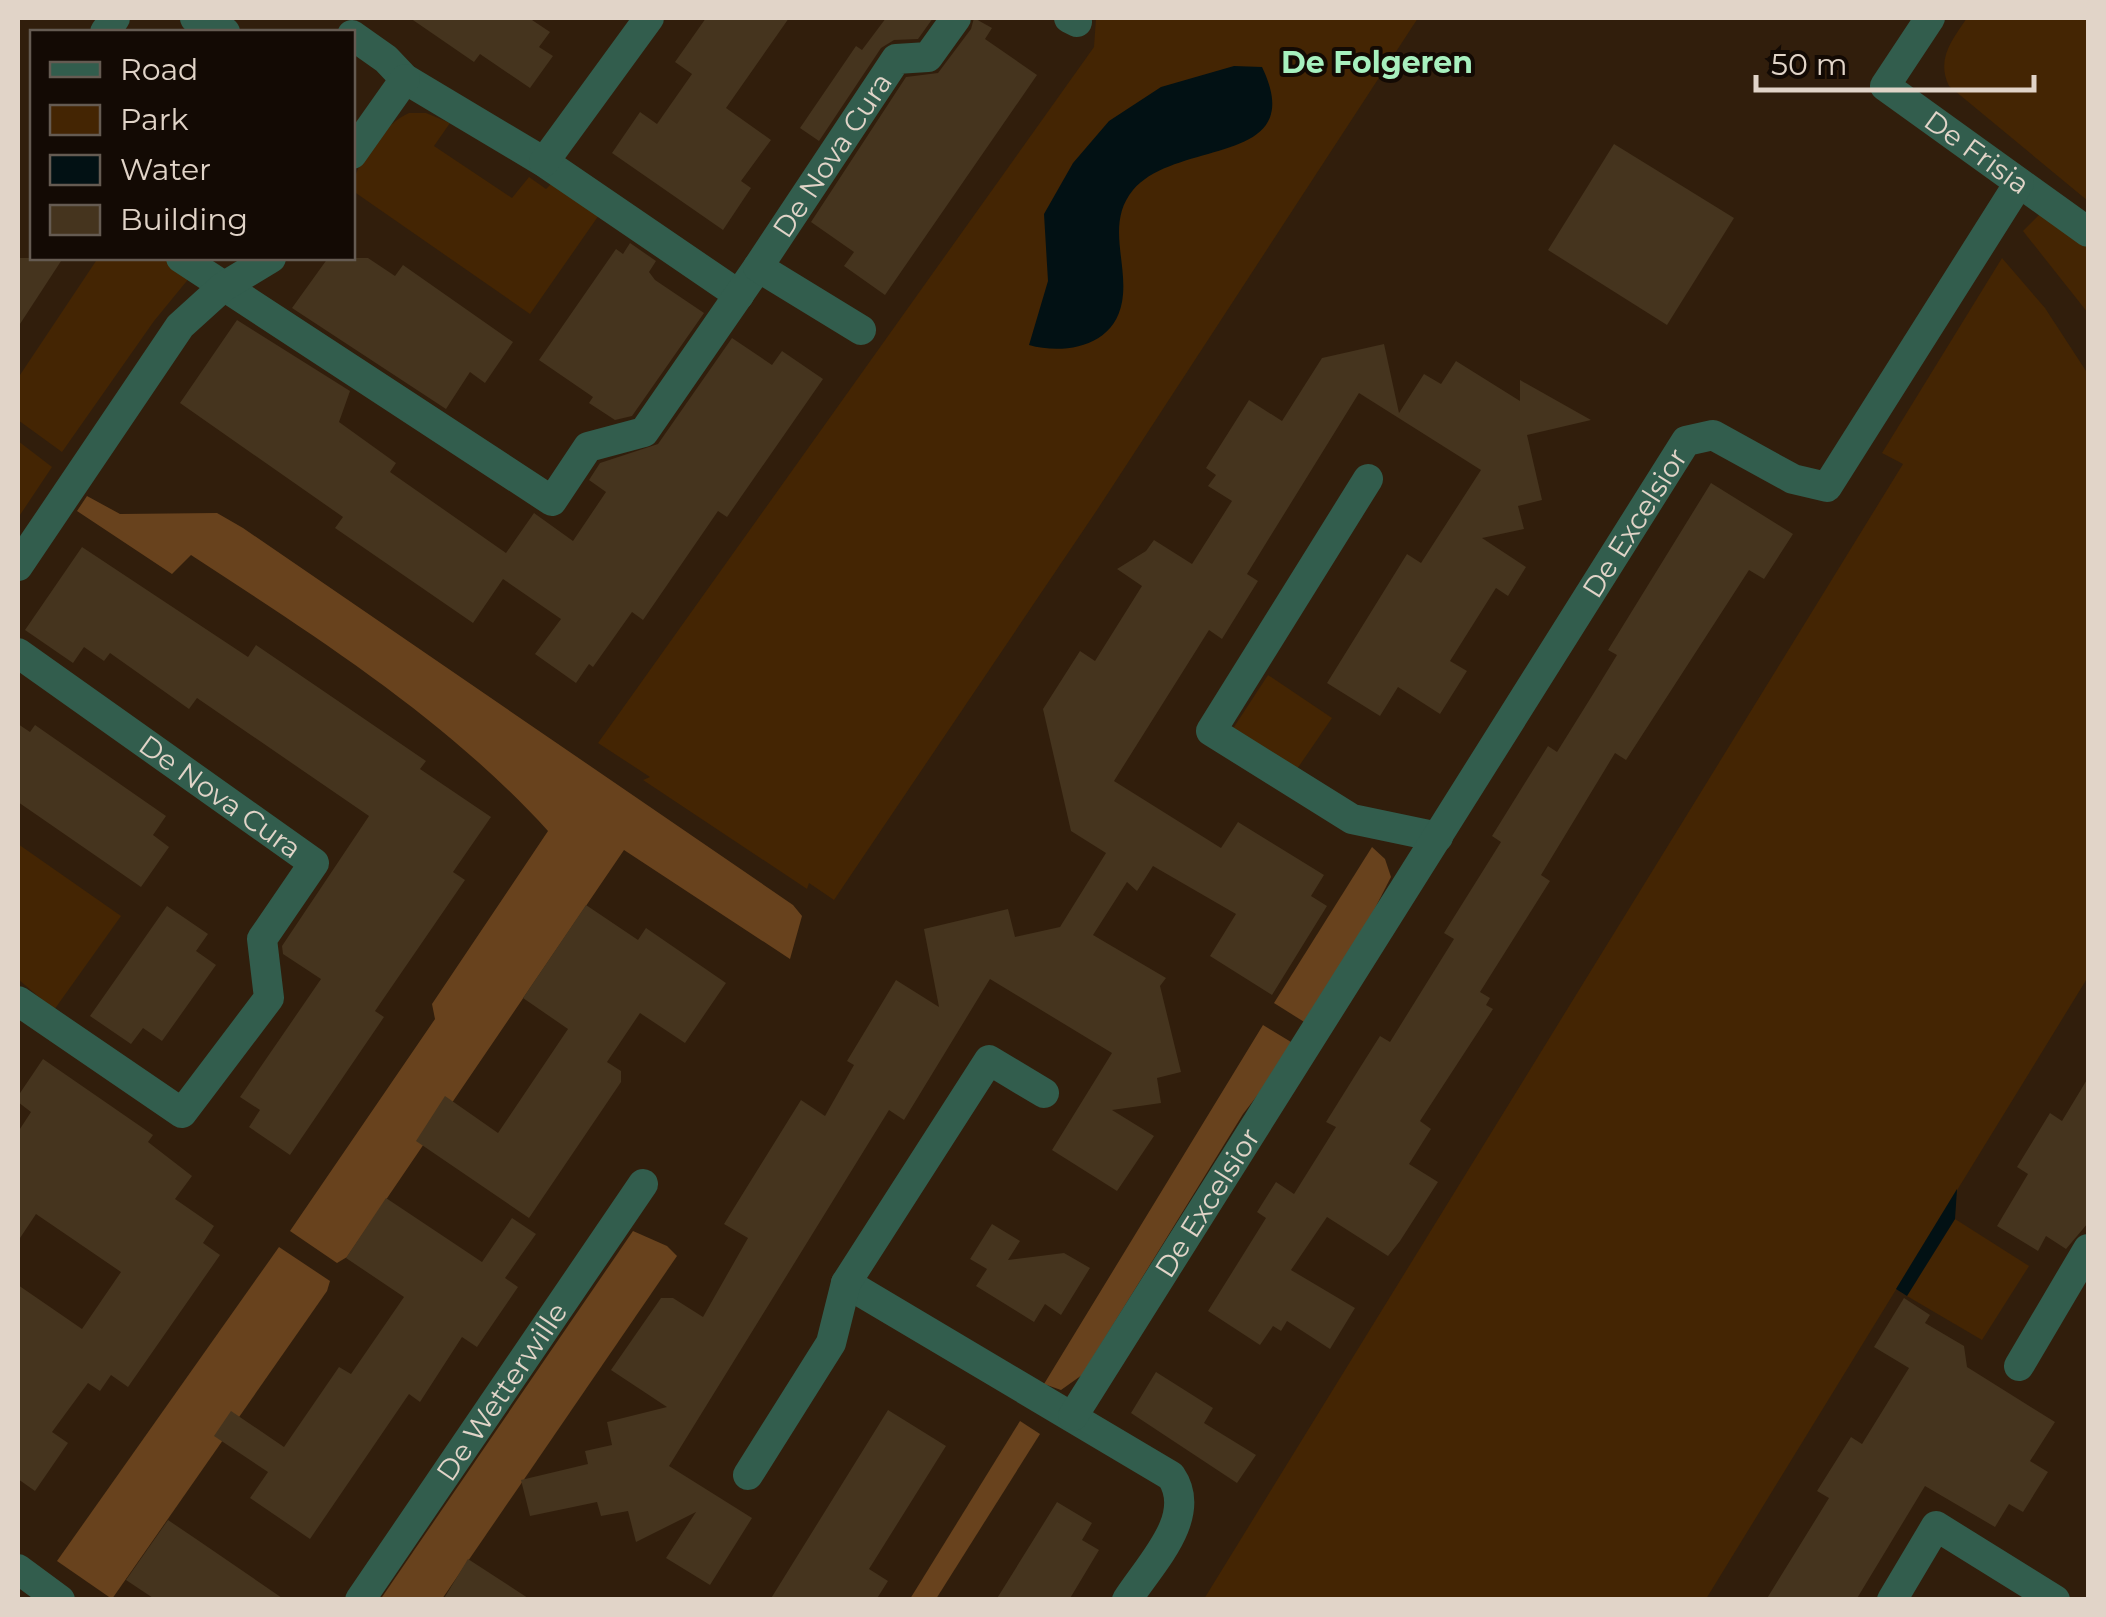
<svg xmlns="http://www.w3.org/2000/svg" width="2106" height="1617" font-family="Montserrat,sans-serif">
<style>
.green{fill:#442503}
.forest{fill:#68421d}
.water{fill:#021114}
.building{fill:#45341e}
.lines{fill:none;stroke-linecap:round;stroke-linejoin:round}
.minor{stroke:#325d4d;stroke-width:30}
.labels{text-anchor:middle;stroke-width:8;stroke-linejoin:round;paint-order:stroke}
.street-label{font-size:28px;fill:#e1d4c8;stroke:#130a04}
.neighbourhood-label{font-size:30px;font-weight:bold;fill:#a7f0be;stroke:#130a04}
</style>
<rect width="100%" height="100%" fill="#311e0c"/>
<g class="green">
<polygon points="1096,18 1418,18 1097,510 834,900 809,883 807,889 643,780 650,777 598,743 1094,47"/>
<path d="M1967 18H2088V201L1949 86C1936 59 1952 40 1967 18Z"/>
<path d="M409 113H426L450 123 434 146 512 198 529 177 546 189 552 183 599 215 530 314 353 191C352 165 385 123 409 113Z"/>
<polygon points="2041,213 2088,248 2088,313 2023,231"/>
<polygon points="98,258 162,258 190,277 154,321 62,452 18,420 18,378"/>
<polygon points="2002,258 2045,308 2088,374 2088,977 1706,1599 1204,1599 1903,464 1882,453"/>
<polygon points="18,441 52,467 18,518"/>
<polygon points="1268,675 1332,718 1295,772 1232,730"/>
<polygon points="18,844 121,916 54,1010 18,979"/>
<polygon points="1955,1219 2029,1266 1982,1340 1907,1296"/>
</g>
<g class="forest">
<path d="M87 496 120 514 217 513 243 528 793 905 802 916 790 959 624 850 347 1257 337 1263 290 1231 435 1019 432 1004 548 831C446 719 318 638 191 555L172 574 77 511Z"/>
<polygon points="1372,847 1385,859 1391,877 1335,986 1309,1025 1274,1003"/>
<polygon points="1263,1025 1296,1045 1243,1114 1082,1375 1061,1390 1044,1384"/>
<polygon points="633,1231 667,1246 677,1256 442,1599 380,1600"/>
<polygon points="279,1247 330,1281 327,1291 112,1599 57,1561"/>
<polygon points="1020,1421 1040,1434 936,1599 910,1599"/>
</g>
<g class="water">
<path d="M1234 66 1262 67C1310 167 1177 138 1133 190 1105 224 1129 264 1122 302 1114 347 1064 355 1029 345L1048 281 1044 214 1073 163 1109 121 1161 87Z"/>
<polygon points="1957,1189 1955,1219 1907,1296 1896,1289"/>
</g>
<g class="building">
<polygon points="410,18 529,18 550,32 539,47 553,56 530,88 480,54 474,62"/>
<polygon points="706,18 789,18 726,108 771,140 741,181 751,188 723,230 612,153 640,112 657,124 692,74 675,62"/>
<polygon points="886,18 933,18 918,39 894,40 881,48 819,141 800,128 856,46 862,50"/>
<polygon points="974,18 992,28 985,39 1037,75 885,295 844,266 854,252 811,222 906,77 938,73 971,29"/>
<polygon points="1614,144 1734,218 1667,325 1548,250"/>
<polygon points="630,243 656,261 649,272 655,280 704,313 632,416 615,420 589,403 593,397 539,360 616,249 623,254"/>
<polygon points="18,258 63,258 18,327"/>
<polygon points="328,258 368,258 395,276 403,265 513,342 485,383 470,372 446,409 292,308"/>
<polygon points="237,320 350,391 339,422 396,463 390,472 506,553 534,513 573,541 606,492 589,480 600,463 658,444 732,338 772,365 782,351 823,379 727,517 718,511 643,620 632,612 593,667 589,664 576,683 535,654 561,619 503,579 473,623 335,528 343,517 180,403"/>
<polygon points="1384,344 1399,413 1424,374 1441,384 1456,361 1520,401 1520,380 1591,420 1527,435 1542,500 1518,506 1524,529 1482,538 1526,567 1508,596 1496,588 1450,661 1467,671 1440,714 1398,687 1380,716 1327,683 1407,554 1421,563 1481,470 1359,393 1247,574 1258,581 1222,639 1209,630 1114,781 1221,848 1238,822 1324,875 1311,896 1327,906 1272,995 1210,956 1236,914 1153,866 1137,891 1127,882 1093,935 1166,978 1160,986 1181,1072 1157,1078 1161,1103 1112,1110 1154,1136 1117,1191 1052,1150 1112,1053 990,979 904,1120 889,1110 669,1466 752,1518 710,1585 666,1558 696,1512 636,1542 628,1511 601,1516 597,1502 530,1516 521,1480 588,1464 585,1451 612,1445 607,1422 667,1407 611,1370 661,1298 673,1298 703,1317 748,1238 724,1224 801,1100 825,1116 854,1065 847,1061 896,980 939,1007 924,929 1008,909 1015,937 1060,927 1106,853 1071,831 1043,709 1080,651 1095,661 1142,586 1117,569 1146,551 1154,540 1192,564 1232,501 1208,486 1216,475 1206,468 1249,400 1282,421 1322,358"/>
<polygon points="1711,483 1793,534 1764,579 1749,570 1626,760 1615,753 1541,875 1550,881 1480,992 1490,998 1486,1005 1493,1009 1420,1121 1431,1129 1409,1164 1438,1182 1400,1241 1388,1256 1327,1217 1291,1270 1355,1308 1330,1349 1287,1321 1281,1331 1273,1326 1260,1345 1208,1311 1266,1218 1257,1212 1276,1182 1294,1194 1336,1127 1326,1122 1361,1066 1380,1036 1390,1042 1454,939 1444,933 1501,842 1492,836 1548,746 1557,752 1595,691 1617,655 1608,650"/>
<polygon points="82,547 248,657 256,645 426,761 420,769 491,817 453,872 465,880 375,1011 384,1017 290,1155 249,1127 260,1110 240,1097 321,979 283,954 282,946 369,816 197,698 189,709 110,653 104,661 84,647 73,663 25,630"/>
<polygon points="18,724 30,732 35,725 166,816 153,835 169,847 141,887 18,802"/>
<polygon points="586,905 638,940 646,928 726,983 685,1043 640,1013 607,1062 621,1071 621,1082 529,1218 416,1141 445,1096 498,1133 568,1029 523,998"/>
<polygon points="167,906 208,934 196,951 216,965 162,1041 143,1028 131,1044 90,1016"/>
<polygon points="43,1059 153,1135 148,1142 192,1176 175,1199 214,1226 203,1243 220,1255 128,1387 111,1375 100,1391 88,1383 52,1432 68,1443 35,1491 18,1479 18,1285 82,1329 121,1272 36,1214 18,1241 18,1132 31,1112 18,1102 18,1096"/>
<polygon points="2088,1078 2088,1223 2066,1249 2046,1236 2038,1251 1997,1226 2028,1174 2017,1167 2050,1113 2062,1121"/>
<polygon points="386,1198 482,1262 512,1218 536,1234 505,1278 518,1287 477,1347 462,1337 420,1402 409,1394 310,1539 250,1498 268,1472 214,1436 231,1411 284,1447 339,1367 351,1374 404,1297 346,1258"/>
<polygon points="992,1224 1020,1241 1008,1260 1064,1253 1090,1268 1061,1315 1045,1304 1034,1322 976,1286 987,1269 970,1259"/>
<polygon points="1904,1298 1930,1315 1925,1323 1964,1346 1967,1367 2055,1422 2030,1461 2048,1472 2023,1512 2009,1504 1995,1527 1925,1486 1856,1600 1766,1600 1829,1498 1817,1491 1851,1437 1862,1444 1909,1368 1874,1347"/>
<polygon points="1156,1372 1213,1408 1204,1423 1256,1455 1237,1483 1131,1413"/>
<polygon points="888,1410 946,1446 869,1569 888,1581 876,1600 770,1600"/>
<polygon points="1057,1502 1092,1523 1082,1540 1099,1550 1069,1600 996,1600"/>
<polygon points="168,1520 199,1541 285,1600 156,1600 126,1580"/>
<polygon points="468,1559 531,1600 443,1600"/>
</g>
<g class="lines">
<g class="minor">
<polyline points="195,18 225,32"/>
<polyline points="1069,18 1077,22"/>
<path id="s1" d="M1930 18 1885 86 2088 232"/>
<polyline points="105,32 115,18"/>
<polyline points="352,35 386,59 405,79 544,162 739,295"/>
<polyline points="352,154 405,79"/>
<polyline points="544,162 649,18"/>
<polyline points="181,258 552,501 588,447 644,432 758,267"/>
<path id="s2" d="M861 330 758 267 896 59 928 57 956 18"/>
<polyline points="1368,479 1211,731 1352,819 1438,837"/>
<polyline points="18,566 180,326 223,287 271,258"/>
<path id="s3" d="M18 653 314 863 262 939 269 998 182 1113 18 1001"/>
<path d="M846 1283 1171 1476C1199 1517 1149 1565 1127 1600"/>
<polyline points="2019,1366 2088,1249"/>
<path id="s4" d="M1073 1416 1686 441 1713 435 1793 479 1827 487 2019 183"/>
<polyline points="748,1475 831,1343 846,1283 989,1060 1044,1093"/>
<polyline points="18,1569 60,1600"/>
<path id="s5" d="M360 1600 643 1184"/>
<polyline points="1892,1600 1936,1526 2055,1600"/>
</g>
</g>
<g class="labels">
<g class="street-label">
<text dy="10" stroke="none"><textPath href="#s1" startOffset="195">De Frisia</textPath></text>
<text dy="10" stroke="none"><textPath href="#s2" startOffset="255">De Nova Cura</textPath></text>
<text dy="10" stroke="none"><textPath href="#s4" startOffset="1055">De Excelsior</textPath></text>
<text dy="10" stroke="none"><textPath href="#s3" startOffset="248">De Nova Cura</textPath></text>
<text dy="10" stroke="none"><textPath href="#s4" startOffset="252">De Excelsior</textPath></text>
<text dy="10" stroke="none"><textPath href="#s5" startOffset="252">De Wetterwille</textPath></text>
</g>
<g class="neighbourhood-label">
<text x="1377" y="73">De Folgeren</text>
</g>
</g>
<rect width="2106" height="1617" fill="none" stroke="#e1d4c8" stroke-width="40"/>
<rect x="30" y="30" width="325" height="230" fill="#130a04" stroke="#655b52" stroke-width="2.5"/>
<rect x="50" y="62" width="50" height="15" fill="#325d4d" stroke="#655b52" stroke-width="2.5"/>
<text x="120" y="80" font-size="30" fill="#e1d4c8">Road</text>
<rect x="50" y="105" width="50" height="30" fill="#442503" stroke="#655b52" stroke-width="2.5"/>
<text x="120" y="130" font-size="30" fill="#e1d4c8">Park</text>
<rect x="50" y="155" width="50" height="30" fill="#021114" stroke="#655b52" stroke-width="2.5"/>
<text x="120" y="180" font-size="30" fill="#e1d4c8">Water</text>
<rect x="50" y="205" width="50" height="30" fill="#45341e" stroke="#655b52" stroke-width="2.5"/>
<text x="120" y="230" font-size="30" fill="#e1d4c8">Building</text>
<path d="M1756 75v15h278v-15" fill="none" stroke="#e1d4c8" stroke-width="5"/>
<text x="1771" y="75" font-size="30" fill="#e1d4c8" stroke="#130a04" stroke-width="8" paint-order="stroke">50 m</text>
</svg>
